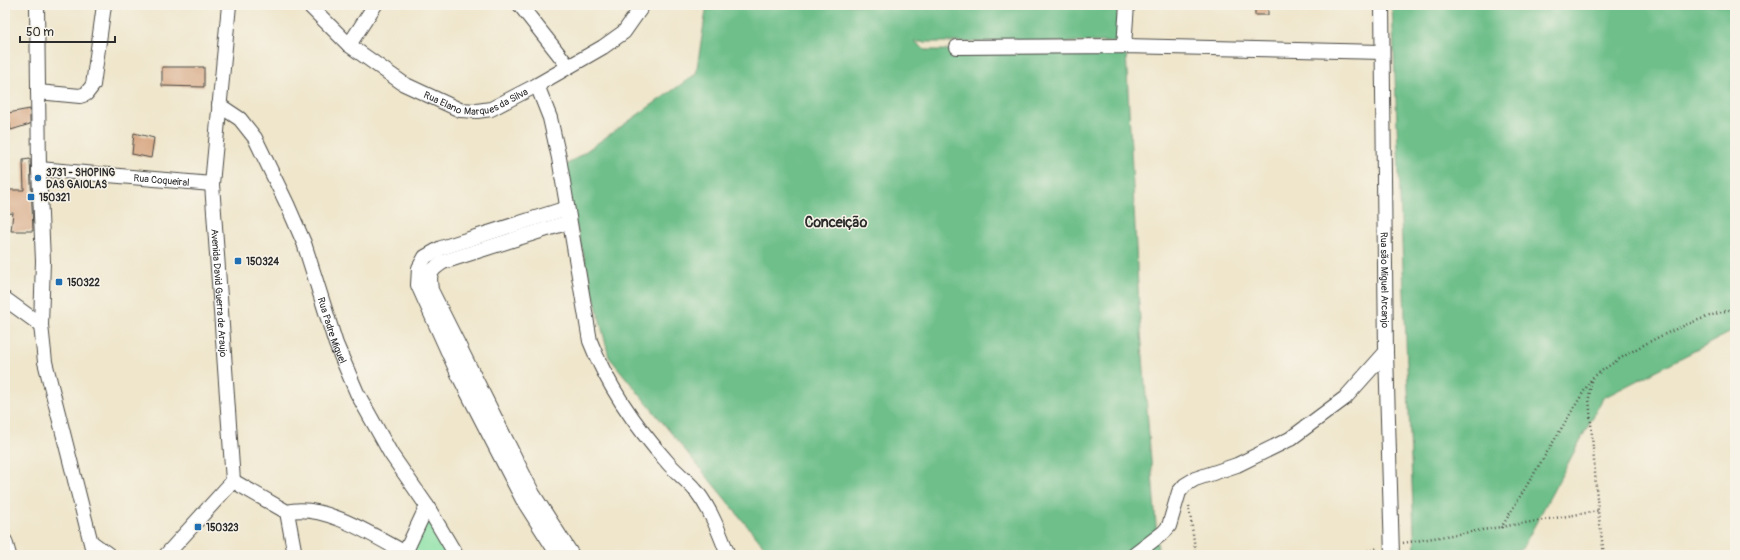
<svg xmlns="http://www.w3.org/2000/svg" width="1740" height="560" font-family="Pangolin,sans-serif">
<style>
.green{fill:#89e1a5;stroke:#5a8668}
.forest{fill:#6ebf8a;stroke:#4c755a}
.building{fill:#d8a985}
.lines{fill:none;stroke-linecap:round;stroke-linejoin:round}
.minor-casing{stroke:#484743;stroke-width:16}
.path{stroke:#484743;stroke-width:2.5;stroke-dasharray:1 3;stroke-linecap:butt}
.minor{stroke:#fff;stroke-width:14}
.poi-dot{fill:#1f6fb2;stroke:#f7f3e8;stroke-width:1.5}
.labels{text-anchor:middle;stroke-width:3;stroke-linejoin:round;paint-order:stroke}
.street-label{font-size:10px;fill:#2b2b2b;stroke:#f7f3e8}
.poi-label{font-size:10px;font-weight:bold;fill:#2b2b2b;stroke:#f7f3e8;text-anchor:start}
.district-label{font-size:14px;font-weight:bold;fill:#2b2b2b;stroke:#f7f3e8}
</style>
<rect width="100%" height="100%" fill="#f7f3e8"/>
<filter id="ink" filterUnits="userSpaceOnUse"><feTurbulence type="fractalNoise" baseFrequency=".025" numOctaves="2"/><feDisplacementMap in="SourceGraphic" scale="8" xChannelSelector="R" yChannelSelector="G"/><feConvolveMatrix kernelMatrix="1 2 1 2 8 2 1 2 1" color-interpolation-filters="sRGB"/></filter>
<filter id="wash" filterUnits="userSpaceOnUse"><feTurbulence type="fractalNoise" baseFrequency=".012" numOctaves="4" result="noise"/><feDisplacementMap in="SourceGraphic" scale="16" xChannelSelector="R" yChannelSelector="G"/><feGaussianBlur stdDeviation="0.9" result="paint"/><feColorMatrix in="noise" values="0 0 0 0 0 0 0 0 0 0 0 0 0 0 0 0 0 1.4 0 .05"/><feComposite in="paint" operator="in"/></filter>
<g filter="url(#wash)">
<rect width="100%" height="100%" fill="#efe6cc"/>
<polygon class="green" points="427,510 455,555 401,555"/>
<g class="forest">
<polygon points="707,5 1117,5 1119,42 914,42 925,50 1126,51 1139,306 1158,551 1121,555 771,555 609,357 562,168 696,74"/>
<polygon points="1392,5 1735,5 1735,330 1603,398 1522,549 1491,555 1415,555"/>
</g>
<g id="blocks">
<g class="building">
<rect x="1255" y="5" width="13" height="10"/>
<polygon points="162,67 204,67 204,87 162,86"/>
<polygon points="30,109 30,124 11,130 8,113"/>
<polygon points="134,133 154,138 151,158 132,154"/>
<polygon points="30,159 33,231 11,231 13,213 5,214 5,190 24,190 23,160"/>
</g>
</g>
</g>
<g filter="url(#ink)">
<use href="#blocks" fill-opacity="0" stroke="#484743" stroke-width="1"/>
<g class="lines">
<g class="minor-casing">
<g id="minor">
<polyline points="37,5 39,169 43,261 41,325 45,362 94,555"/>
<path id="s1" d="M229 5 212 184 233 481"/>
<path id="s2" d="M309 5 349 45 404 84 460 110 477 111 491 109 537 85 603 47 624 32 643 5"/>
<polyline points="520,5 568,66"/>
<path id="s3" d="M1382 5 1386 352 1392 555"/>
<polyline points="349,45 375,5"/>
<polyline points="1124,46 1127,5"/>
<polyline points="957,47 1124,46 1382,52"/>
<path d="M537 85 550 118 559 158 590 341C608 387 636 427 669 464 678 474 689 482 697 492 711 510 720 534 728 555"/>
<polyline points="38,92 80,96 86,94 93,85 104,5"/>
<path id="s4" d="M219 105 240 119 255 138 287 204 304 243 336 344 357 393 391 454 427 506 456 555"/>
<path id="s5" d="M39 169 212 184"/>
<path d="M569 222 443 262C429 271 429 274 431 290L533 494 572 555"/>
<polyline points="5,299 41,325"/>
<path d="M233 481 287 512C324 502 377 538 409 555"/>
<polyline points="287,512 295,555"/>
<polyline points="5,541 9,555"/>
<polyline points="91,542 109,555"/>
<polyline points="405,553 427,506"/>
<polyline points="166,555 233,481"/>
<polyline points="558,555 523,500 459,376 418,285 419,268 425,257 441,248 567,208"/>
<polyline points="1134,555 1164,532 1169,526 1179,492 1185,485 1195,479 1237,465 1290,439 1345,398 1386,352"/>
</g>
</g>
<g class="path">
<polyline points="1591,381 1589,398 1598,511 1604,555"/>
<polyline points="1189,506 1196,555"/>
<path d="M1501 528 1592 378C1634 346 1685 322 1735 308"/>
<polyline points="1403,543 1598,511"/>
<polyline points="1348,555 1379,548"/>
</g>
<use href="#minor" class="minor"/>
</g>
</g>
<g class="poi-dot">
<circle cx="38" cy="178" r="4"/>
<rect x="27" y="193" width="8" height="8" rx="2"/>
<rect x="234" y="257" width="8" height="8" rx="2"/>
<rect x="55" y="278" width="8" height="8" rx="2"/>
<rect x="194" y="523" width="8" height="8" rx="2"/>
</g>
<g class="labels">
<g class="street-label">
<text dy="4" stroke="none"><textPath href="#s2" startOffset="202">Rua Elano Marques da Silva</textPath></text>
<text dy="4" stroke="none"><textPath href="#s5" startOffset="123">Rua Coqueiral</textPath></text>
<text dy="4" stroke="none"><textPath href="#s3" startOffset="275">Rua são Miguel Arcanjo</textPath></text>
<text dy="4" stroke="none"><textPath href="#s1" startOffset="289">Avenida David Guerra de Araujo</textPath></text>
<text dy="4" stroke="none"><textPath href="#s4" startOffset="257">Rua Padre Miguel</textPath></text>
</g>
<g class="poi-label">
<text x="46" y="176">3731 - SHOPING<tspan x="46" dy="12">DAS GAIOLAS</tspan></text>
<text x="39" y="201">150321</text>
<text x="246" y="265">150324</text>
<text x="67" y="286">150322</text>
<text x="206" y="531">150323</text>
</g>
<g class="district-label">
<text x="836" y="227">Conceição</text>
</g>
</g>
<rect width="1740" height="560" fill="none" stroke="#f7f3e8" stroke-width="20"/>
<path d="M20 36v6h95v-6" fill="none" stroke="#2b2b2b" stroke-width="2"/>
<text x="26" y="36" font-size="12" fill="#2b2b2b" stroke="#f7f3e8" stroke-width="3" paint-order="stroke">50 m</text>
</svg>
